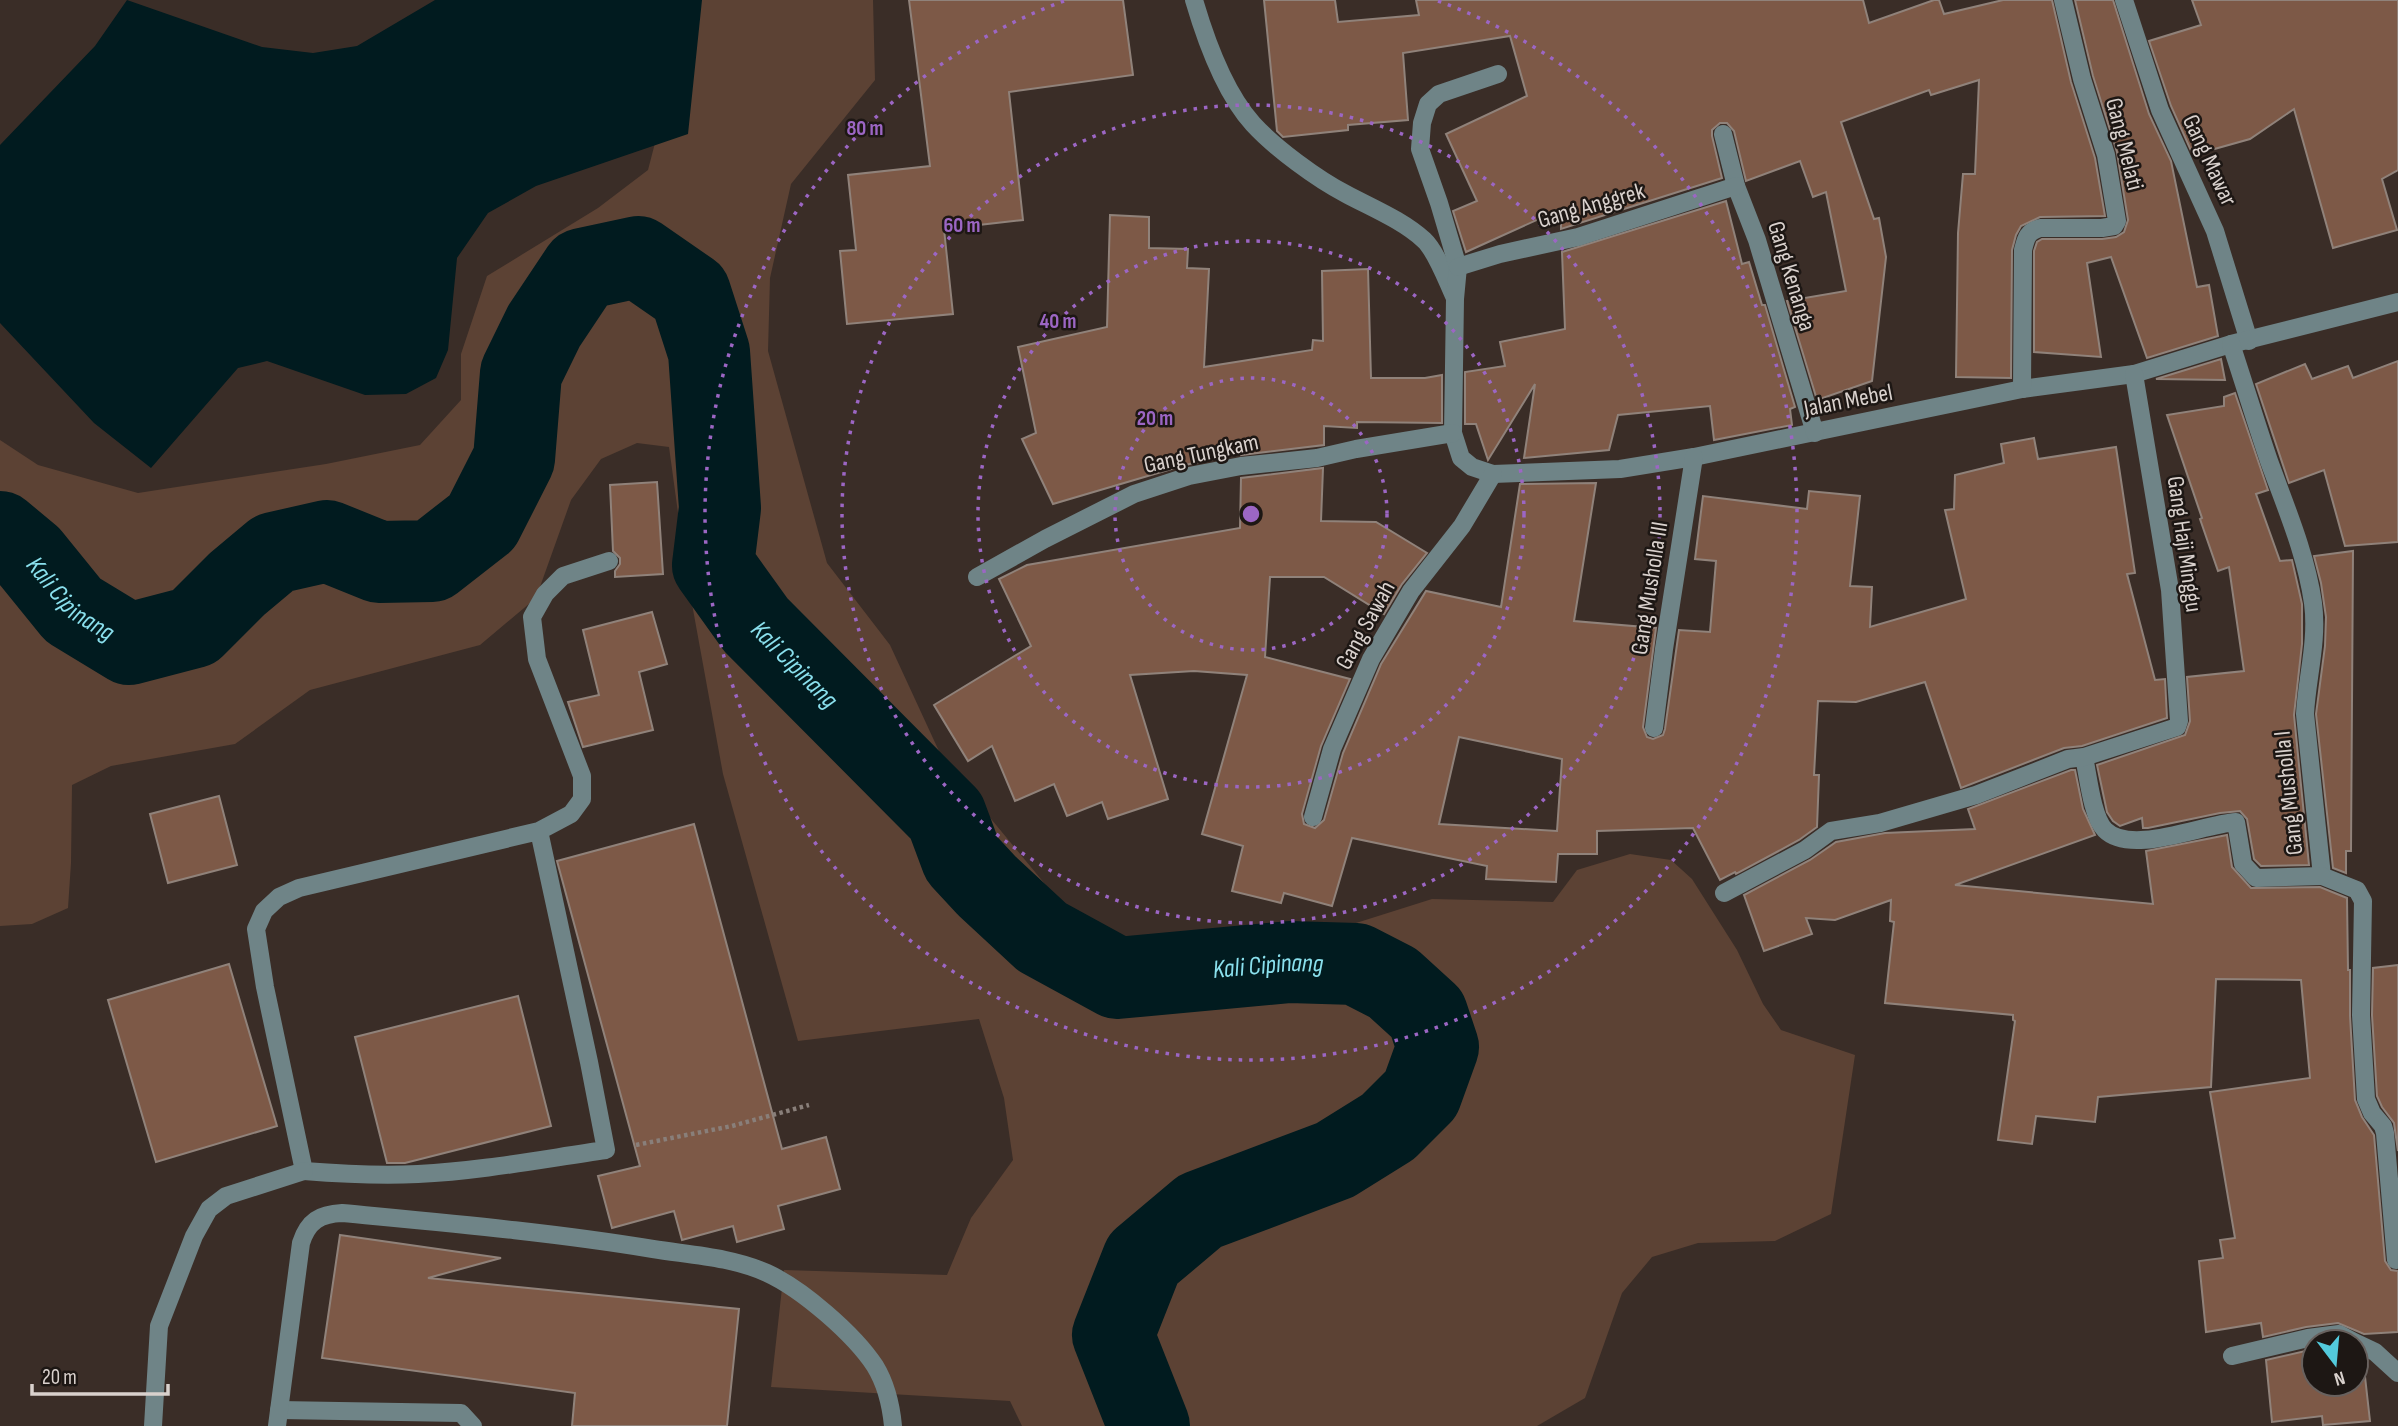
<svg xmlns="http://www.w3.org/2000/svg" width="2398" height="1426" font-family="'Sofia Sans Condensed',sans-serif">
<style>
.green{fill:#5c4234}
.water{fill:#011b1f}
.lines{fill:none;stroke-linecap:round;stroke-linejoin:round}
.river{stroke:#011b1f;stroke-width:82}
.building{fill:#7d5947;stroke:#90827a;stroke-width:2;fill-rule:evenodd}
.path{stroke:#897f7a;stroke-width:4.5;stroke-dasharray:3.5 3.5;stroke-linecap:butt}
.minor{stroke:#6f8487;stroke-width:18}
.ring{fill:none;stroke:#9c66c4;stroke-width:3.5;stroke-dasharray:3.5 7}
.labels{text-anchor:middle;stroke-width:5;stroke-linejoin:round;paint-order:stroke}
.street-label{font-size:24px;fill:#d9d1cd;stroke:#1d1714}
.water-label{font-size:26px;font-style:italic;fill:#8ae0ed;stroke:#1d1714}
.centre{fill:#9c66c4;stroke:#1d1714;stroke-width:3.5}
.ring-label{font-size:21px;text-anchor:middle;font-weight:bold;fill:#9c66c4;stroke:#1d1714;stroke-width:5;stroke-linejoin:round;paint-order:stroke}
</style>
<rect width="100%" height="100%" fill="#3a2d27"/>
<polygon class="green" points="669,0 873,0 875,80 791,184 770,278 768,351 827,563 890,645 944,762 1083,930 1153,944 1217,935 1337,929 1432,899 1553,902 1577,870 1630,854 1671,860 1692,879 1737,950 1763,1004 1781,1030 1855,1055 1831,1214 1775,1241 1698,1243 1652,1257 1622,1293 1585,1398 1537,1426 1022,1426 1010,1401 771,1387 784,1270 947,1275 971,1218 1013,1160 1004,1098 979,1019 798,1041 723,774 686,571 669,447 637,443 601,459 571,500 536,598 480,645 310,690 235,744 111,766 72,785 71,863 68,908 32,924 0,926 0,440 38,465 138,493 326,464 420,445 461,400 461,354 487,276 598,208 648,170 670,85"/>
<polygon class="water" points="127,0 262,47 313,53 357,46 435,0 702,0 688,134 536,186 488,213 457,258 448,350 436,378 406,394 365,395 267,361 238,368 151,468 94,423 0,323 0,145 95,46"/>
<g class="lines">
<path class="river" id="s1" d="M0 532 30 557 73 610 129 644 194 627 237 584 274 553 327 541 379 562 432 561 482 522 514 459 521 373 544 326 582 269 638 257 690 293 709 352 720 508 713 565 756 625 946 816 962 859 987 886 1042 937 1117 978 1290 962 1356 964 1393 983 1427 1014 1438 1047 1421 1094 1388 1127 1335 1160 1200 1211 1143 1259 1113 1335 1149 1426"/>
</g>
<g class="building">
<polygon points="909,0 1123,0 1133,75 1009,92 1023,220 944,229 953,314 847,324 840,251 856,250 848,175 930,166"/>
<polygon points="1264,0 1335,0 1338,22 1419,15 1416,0 1863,0 1869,23 1934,0 1939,0 1944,14 2003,0 2052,0 2071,82 2095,158 2105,216 2040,217 2021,226 2016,235 2012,250 2011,378 1956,377 1958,233 1963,174 1975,174 1979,80 1931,95 1929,90 1841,122 1874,219 1879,218 1886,257 1872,381 1817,400 1787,301 1846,291 1826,192 1813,197 1800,161 1746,181 1734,131 1727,123 1720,123 1712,130 1712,136 1722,178 1561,229 1561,209 1466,252 1453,211 1477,201 1446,134 1527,96 1510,36 1403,53 1408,120 1348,125 1348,130 1283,137 1277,131"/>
<polygon points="2075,0 2113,0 2149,114 2171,161 2197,287 2209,285 2218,336 2147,358 2111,257 2087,263 2101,357 2034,352 2034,251 2037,242 2042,239 2102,239 2116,237 2124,232 2128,220 2117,152 2093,76"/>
<polygon points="2192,0 2398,0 2398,170 2382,179 2397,230 2333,248 2294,109 2250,139 2193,155 2171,106 2149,41 2201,25"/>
<polygon points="1726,201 1742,264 1749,262 1762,305 1765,305 1795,407 1790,409 1792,425 1714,440 1710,406 1618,415 1609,450 1524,458 1535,384 1488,460 1476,424 1465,424 1465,372 1505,366 1500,342 1565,329 1562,252"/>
<polygon points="1110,215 1149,217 1149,248 1188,249 1187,268 1209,269 1204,367 1312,350 1313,340 1323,341 1322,271 1368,269 1371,378 1425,378 1442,375 1442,423 1357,422 1357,428 1324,426 1324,445 1241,455 1241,453 1185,465 1053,504 1022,439 1036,433 1018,347 1107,327"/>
<polygon points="2221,359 2225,380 2156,379"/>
<polygon points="2398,361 2398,542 2345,546 2324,470 2289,483 2256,384 2305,364 2312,379 2348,366 2353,378"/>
<polygon points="2235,393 2268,490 2256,494 2280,561 2292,560 2302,604 2302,644 2294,715 2309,865 2261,866 2254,859 2247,819 2240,811 2220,813 2148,828 2143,828 2142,818 2120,826 2113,821 2107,812 2097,765 2185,735 2190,721 2187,677 2244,671 2229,567 2218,571 2200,519 2202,518 2167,415 2224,406 2224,397"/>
<path d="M2034 438 2038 459 2116 447 2135 573 2127 574 2155 680 2165 679 2167 718 2082 746 2064 748 1961 788 1925 682 1856 702 1818 701 1814 775H1819L1817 827 1799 840 1736 874 1735 872 1720 880 1693 828 1597 831V854H1558L1556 882 1486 879 1487 866 1352 838 1332 906 1284 893 1281 903 1232 891 1243 846 1202 834 1247 675 1194 671 1130 675 1168 799 1108 819 1102 802 1067 816 1054 784 1015 801 992 746 968 761 934 705 1031 646 999 579 1027 565 1240 528 1241 478 1323 468 1321 521 1376 522 1427 553 1402 584 1384 614 1324 577H1270L1265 657 1350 679 1321 746 1302 814 1304 824 1315 828 1324 820 1343 753 1381 664 1426 591 1501 607 1520 484 1596 483 1574 621 1656 628 1643 727 1647 737 1653 739 1663 735 1665 729 1679 630 1710 632 1716 561 1695 559 1703 496 1807 509 1809 491 1860 496 1850 586 1872 587 1870 627 1966 599 1945 510 1954 509 1955 475 2004 463 2001 444ZM1459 737 1562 759 1557 831 1439 824Z"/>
<polygon points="657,482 663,574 615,577 615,571 620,564 620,558 613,551 610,485"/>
<polygon points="2353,551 2351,851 2346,851 2346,873 2333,868 2316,714 2325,646 2326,617 2321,583 2314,556"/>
<polygon points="652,612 667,664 639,672 653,730 583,747 568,702 599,695 583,630"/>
<polygon points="2071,770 2075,770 2083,809 2095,835 1955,885 2153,904 2146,851 2227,835 2232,867 2251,888 2320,887 2347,898 2348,970 2350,970 2350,1016 2355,1100 2362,1117 2374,1135 2385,1261 2391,1270 2398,1271 2398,1332 2364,1334 2338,1323 2306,1327 2263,1337 2261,1323 2206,1332 2199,1261 2223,1258 2220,1240 2235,1238 2210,1092 2310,1078 2301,980 2216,979 2211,1087 2098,1097 2095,1122 2036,1116 2032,1144 1998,1140 2015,1021 2013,1020 2013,1015 1885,1003 1894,922 1890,921 1891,900 1835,920 1806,918 1812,934 1764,951 1744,895 1810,860 1836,842 1885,833 1975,829 1968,809"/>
<polygon points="219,796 237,865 168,883 150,814"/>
<polygon points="694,824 782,1149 826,1137 840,1189 778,1206 784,1229 737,1242 733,1226 682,1240 674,1211 612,1228 598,1176 640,1166 557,861"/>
<polygon points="229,964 277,1126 156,1162 108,1000"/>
<polygon points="2398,965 2398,1151 2394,1123 2382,1107 2377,1096 2372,1015 2373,968"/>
<polygon points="518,996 551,1126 405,1163 387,1163 355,1037"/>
<polygon points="340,1235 501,1258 428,1278 739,1309 727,1426 572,1426 575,1393 322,1358"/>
<polygon points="2314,1349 2314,1384 2356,1384 2356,1356 2363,1359 2370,1421 2323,1425 2322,1416 2272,1422 2266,1360"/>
</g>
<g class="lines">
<polyline class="path" points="636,1145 732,1126 809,1105"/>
<g class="minor">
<path d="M1194 0C1206 41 1224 92 1253 124 1275 148 1317 179 1346 194 1372 208 1402 220 1424 240 1436 251 1447 281 1454 296"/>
<polyline points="2124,0 2160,110 2215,231 2249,341"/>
<polyline points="1498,74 1439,94 1428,104 1422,123 1420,149 1439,203 1458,267 1455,299 1453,433 1461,458 1472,467 1493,474 1620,469 1694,457 2022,389 2134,374 2231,344 2398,302"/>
<polyline points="1723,134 1736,186 1757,240 1815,433"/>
<polyline points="1458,267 1500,254 1578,237 1736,186"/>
<path d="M2231 344C2244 383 2256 423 2269 461 2286 508 2306 554 2313 603 2318 641 2307 677 2305 714L2322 876 2357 890 2363 901 2361 1015 2366 1099 2372 1113 2383 1126 2385 1133 2396 1260"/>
<path d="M2022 389 2023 250C2026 238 2027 232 2040 228H2102L2114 226 2117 221 2106 155 2082 79 2063 0"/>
<polyline points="977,577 1045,539 1134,494 1189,476 1241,466 1317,458 1356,449 1453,433"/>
<polyline points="1654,728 1664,649 1694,457"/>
<path d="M2084 757C2088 775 2092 817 2105 830 2131 856 2203 824 2236 822L2243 864 2256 878 2322 876"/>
<polyline points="1313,817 1332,749 1371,659 1411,591 1462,526 1493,474"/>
<path d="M539 831 589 1062 606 1150C543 1159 481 1171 418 1174 380 1176 342 1174 304 1171L265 987 256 929 264 911 279 897 299 888 539 831 571 814 582 799V776L537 659 532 617 545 594 563 576 609 561"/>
<polyline points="1724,893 1805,850 1831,831 1880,823 1976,795 2068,759 2084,757 2177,727 2179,721 2170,590 2134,374"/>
<polyline points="2356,1343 2375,1352 2398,1373"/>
<polyline points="2232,1356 2308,1338 2339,1334 2354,1342"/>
<polyline points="279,1410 461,1413 473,1426"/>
<polyline points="153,1426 159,1326 194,1236 209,1209 226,1196 304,1171"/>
<path d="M277 1426 301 1243C308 1221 320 1214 342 1213 446 1223 550 1232 653 1249 691 1255 732 1257 767 1273 802 1289 854 1334 875 1366 886 1384 891 1405 893 1426"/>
</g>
</g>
<g class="ring">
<circle cx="1251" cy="514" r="136"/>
<circle cx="1251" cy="514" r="273"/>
<circle cx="1251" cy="514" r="409"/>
<path d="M1438 1A546 546 0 1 1 1064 1"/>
</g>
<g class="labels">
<g class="street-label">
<text transform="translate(2125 144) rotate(76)" y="8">Gang Melati</text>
<text transform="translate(2210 160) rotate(65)" y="8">Gang Mawar</text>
<text transform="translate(1591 205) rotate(-16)" y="8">Gang Anggrek</text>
<text transform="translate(1792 276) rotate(73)" y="8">Gang Kenanga</text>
<text transform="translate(1848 400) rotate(-11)" y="8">Jalan Mebel</text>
<text transform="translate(1201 453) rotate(-12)" y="8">Gang Tungkam</text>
<text transform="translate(2185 544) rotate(82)" y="8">Gang Haji Minggu</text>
<text transform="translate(1649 588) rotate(-81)" y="8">Gang Musholla III</text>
<text transform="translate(1365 625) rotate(-61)" y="8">Gang Sawah</text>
<text transform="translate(2288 793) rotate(-96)" y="8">Gang Musholla I</text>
</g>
<g class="water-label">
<text dy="9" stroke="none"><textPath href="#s1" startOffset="98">Kali Cipinang</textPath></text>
<text dy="9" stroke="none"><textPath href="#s1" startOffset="1379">Kali Cipinang</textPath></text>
<text dy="9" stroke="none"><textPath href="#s1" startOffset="1988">Kali Cipinang</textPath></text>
</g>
</g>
<circle cx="1251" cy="514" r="10" class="centre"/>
<g class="ring-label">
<text x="865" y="135">80 m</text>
<text x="962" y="232">60 m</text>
<text x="1058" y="328">40 m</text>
<text x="1155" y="425">20 m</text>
</g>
<g transform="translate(2335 1363) rotate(164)"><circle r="33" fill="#1d1714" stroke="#68615e" stroke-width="2"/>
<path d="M0-5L12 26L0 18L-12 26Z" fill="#53cadc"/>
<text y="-10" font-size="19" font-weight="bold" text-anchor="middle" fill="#d9d1cd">N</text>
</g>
<path d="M32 1384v10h136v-10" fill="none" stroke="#d9d1cd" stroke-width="3.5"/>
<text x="42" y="1384" font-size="21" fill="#d9d1cd" stroke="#1d1714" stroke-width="5" paint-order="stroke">20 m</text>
</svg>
